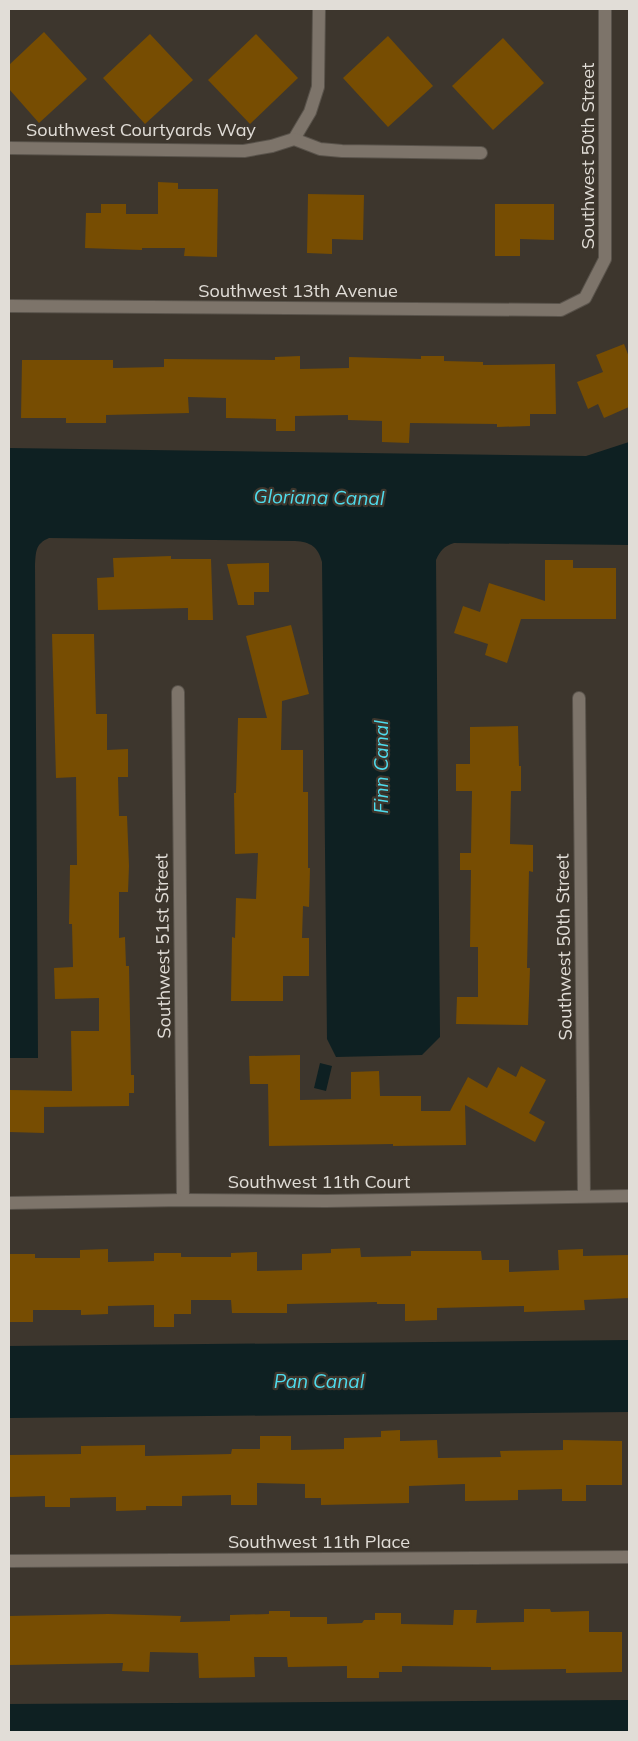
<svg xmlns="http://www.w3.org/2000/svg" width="638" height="1741" font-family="Mulish,sans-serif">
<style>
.water{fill:#0e2022}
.building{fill:#774d02}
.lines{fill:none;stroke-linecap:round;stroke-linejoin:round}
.street-casing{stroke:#59534b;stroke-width:14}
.street{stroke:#7d746a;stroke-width:12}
.labels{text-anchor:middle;stroke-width:4.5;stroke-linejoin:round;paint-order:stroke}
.street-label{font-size:18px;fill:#e1ddd7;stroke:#3d362d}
.water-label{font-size:19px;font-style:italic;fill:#4fdbec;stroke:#3d362d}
</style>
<rect width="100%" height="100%" fill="#3d362d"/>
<g class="water">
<path d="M629 442V545L454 543C444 546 440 551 436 560L440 1037 422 1055 336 1057 327 1039 322 562C318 547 311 542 295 541L49 538C35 544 36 552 35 566L38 1058H9V448L586 456Z"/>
<polygon points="320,1063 332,1066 326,1091 314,1088"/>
<polygon points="629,1340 629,1412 9,1418 9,1346"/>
<polygon points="629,1700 629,1732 9,1732 9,1704"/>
</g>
<g class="building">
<polygon points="44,32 87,79 39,123 9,89 9,65"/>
<polygon points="150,34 193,80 145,124 103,78"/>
<polygon points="256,34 298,78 250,124 208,80"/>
<polygon points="388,36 433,86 388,127 343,78"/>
<polygon points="503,38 544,83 493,130 452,86"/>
<polygon points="158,182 178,183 178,189 218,189 217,257 184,256 185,248 142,248 142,250 85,248 86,213 101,213 101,204 126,204 126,214 158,214"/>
<polygon points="308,194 364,195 363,240 332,239 332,254 307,253"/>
<polygon points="495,204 554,204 554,240 520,239 520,256 495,256"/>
<polygon points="624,344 629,357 629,407 604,418 598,404 588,409 577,382 603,372 596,355"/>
<polygon points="300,356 300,369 349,368 349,357 421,359 421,356 444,356 444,361 483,362 483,365 555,364 556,414 530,414 530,426 497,427 497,424 410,423 409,443 382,442 382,421 348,420 348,415 295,416 295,431 276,431 276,419 226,418 226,398 188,397 189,413 106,415 106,423 66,423 66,418 21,418 22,360 113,360 113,368 164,367 164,359 275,360 275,357"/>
<polygon points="171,556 171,559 211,559 213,620 188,620 188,608 98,610 97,578 114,577 113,558"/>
<polygon points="545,560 573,560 573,568 616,568 616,619 521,619 507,663 485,655 488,644 454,633 463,606 480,612 489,583 545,601"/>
<polygon points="269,563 269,592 254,592 254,605 238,605 227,564"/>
<polygon points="291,625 309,694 282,701 281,750 303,750 303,792 308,792 308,868 310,868 309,907 303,906 302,938 309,938 309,976 283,976 283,1001 231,1001 232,937 235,938 236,898 256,899 258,853 235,854 234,793 236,793 238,718 267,718 246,636"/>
<polygon points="52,634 94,634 96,714 107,714 107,750 128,749 128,777 118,777 119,816 127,816 129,866 128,892 119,892 119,938 125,937 126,966 129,966 131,1075 134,1075 134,1093 129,1093 129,1106 44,1107 44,1133 9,1132 9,1090 72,1091 71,1031 99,1031 99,998 55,999 54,968 73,967 72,924 69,924 70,865 77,865 76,777 56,778"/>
<polygon points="518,726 519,766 521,766 521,791 511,791 510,844 533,845 533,872 529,871 527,968 530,968 528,1025 456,1024 457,997 478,997 478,947 470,947 471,870 460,870 460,853 471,853 472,791 456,791 456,764 470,764 470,727"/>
<polygon points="300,1055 300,1100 351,1099 351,1072 379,1071 380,1096 421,1096 421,1111 450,1111 468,1077 487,1088 498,1067 516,1077 521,1066 546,1080 529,1113 545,1122 535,1142 465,1105 466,1145 393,1146 393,1144 269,1146 268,1084 250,1084 249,1056"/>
<polygon points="360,1248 361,1257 411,1256 411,1251 481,1251 482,1260 509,1260 509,1272 559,1270 558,1250 583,1249 583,1256 629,1255 629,1298 584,1300 585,1310 524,1312 524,1306 437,1308 437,1320 405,1321 405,1304 377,1304 377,1302 287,1304 287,1313 232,1313 231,1300 191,1300 191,1314 174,1314 174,1327 154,1327 154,1305 108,1306 108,1314 81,1315 81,1310 33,1310 33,1322 9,1322 9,1254 35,1254 35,1258 80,1258 80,1250 108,1249 108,1262 154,1261 154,1253 181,1253 181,1257 231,1257 231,1253 257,1252 257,1271 302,1270 302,1254 331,1253 331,1249"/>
<polygon points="400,1430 400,1441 437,1440 438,1458 501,1457 500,1451 563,1450 563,1440 622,1441 622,1485 586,1485 586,1501 562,1501 562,1489 518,1490 518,1500 465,1501 465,1484 409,1486 409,1503 321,1505 321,1498 305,1498 305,1484 257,1483 257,1505 231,1505 231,1495 182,1496 182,1506 146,1506 146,1510 116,1511 116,1497 70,1498 70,1507 45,1507 45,1496 10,1497 9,1455 81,1454 81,1446 145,1445 145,1456 231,1454 232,1449 260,1449 260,1436 291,1436 291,1450 344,1449 344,1438 381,1437 381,1431"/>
<polygon points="524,1609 550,1609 551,1612 589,1611 589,1632 622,1632 622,1672 566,1673 566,1669 491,1670 491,1667 402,1666 402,1672 379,1672 379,1678 347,1678 347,1666 288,1667 287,1657 254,1657 255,1677 199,1678 198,1653 150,1652 149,1672 122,1671 123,1663 9,1665 9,1616 108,1614 181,1616 180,1622 230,1621 230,1615 269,1614 269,1611 290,1611 290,1617 327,1617 327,1624 362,1623 364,1620 375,1620 375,1613 401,1613 401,1624 453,1625 454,1610 477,1610 476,1623 524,1622"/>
</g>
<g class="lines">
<g class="street-casing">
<g id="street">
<polyline points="294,139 310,112 318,87 319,9"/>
<polyline points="9,148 244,151 272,146 294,139 320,149 342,151 481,153"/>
<polyline points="9,306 561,310 585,298 605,259 605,9"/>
<polyline points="178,692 183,1200"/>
<polyline points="579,698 584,1196"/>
<polyline points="9,1203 183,1200 326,1201 629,1196"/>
<polyline points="9,1561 629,1557"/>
</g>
</g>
<use href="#street" class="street"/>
</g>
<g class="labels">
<g class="street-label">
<text x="141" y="136">Southwest Courtyards Way</text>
<text transform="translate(588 156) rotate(-90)" y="6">Southwest 50th Street</text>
<text x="298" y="297">Southwest 13th Avenue</text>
<text transform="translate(163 946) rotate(-91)" y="6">Southwest 51st Street</text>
<text transform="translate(564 947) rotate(-91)" y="6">Southwest 50th Street</text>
<text x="319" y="1188">Southwest 11th Court</text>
<text x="319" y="1548">Southwest 11th Place</text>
</g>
<g class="water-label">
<text transform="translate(319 497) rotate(1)" y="7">Gloriana Canal</text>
<text transform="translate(381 767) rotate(-90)" y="7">Finn Canal</text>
<text x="319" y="1388">Pan Canal</text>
</g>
</g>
<rect width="638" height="1741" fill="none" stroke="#e1ddd7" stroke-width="20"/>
</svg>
